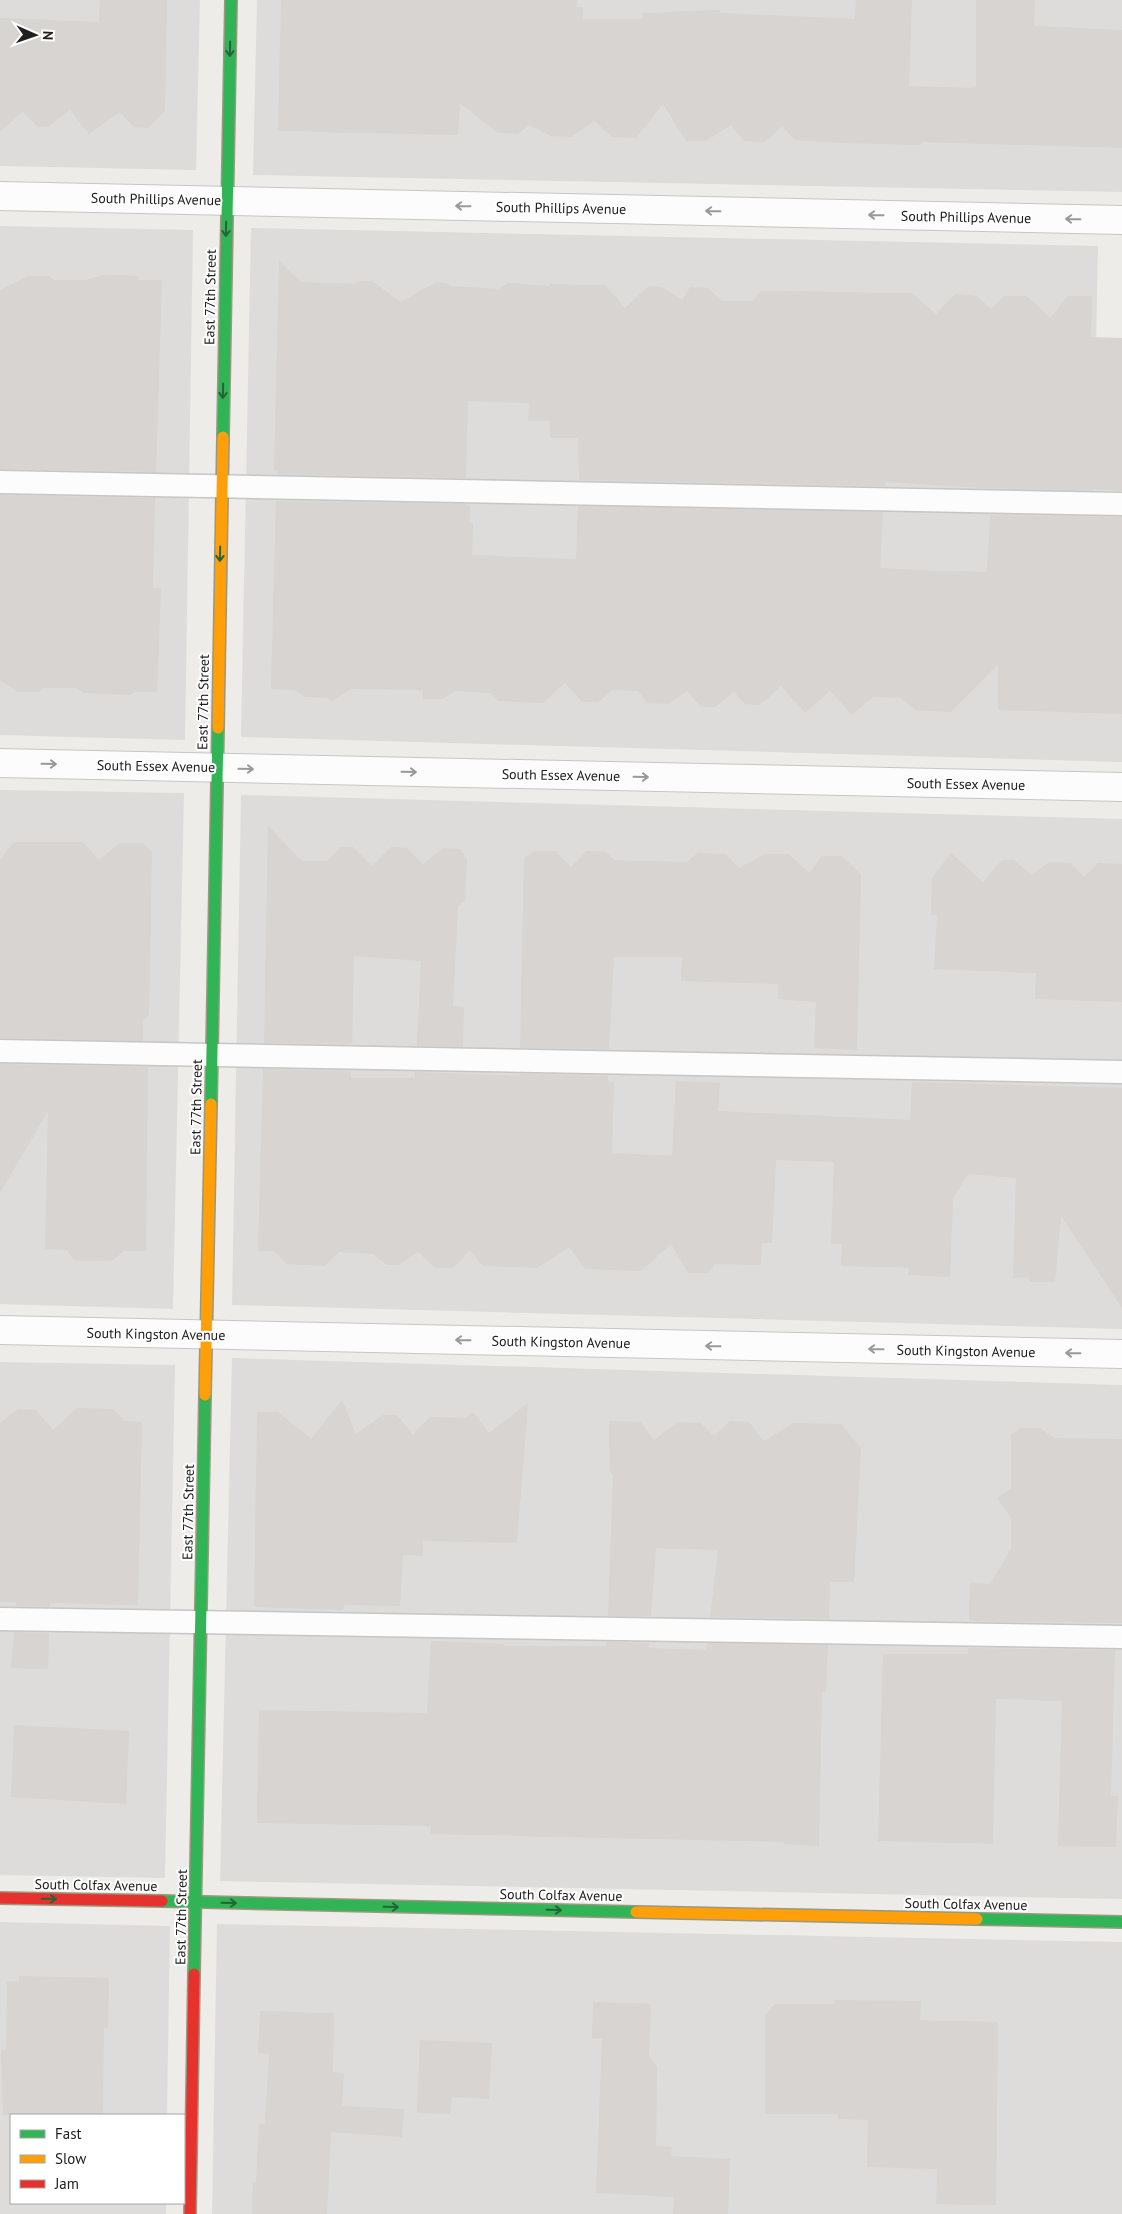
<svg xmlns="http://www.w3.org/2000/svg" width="1122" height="2214" font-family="'PT Sans',sans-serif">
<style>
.residential{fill:#dddcda}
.building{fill:#d7d4d1}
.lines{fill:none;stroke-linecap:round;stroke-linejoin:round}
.lane-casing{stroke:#c7c6c5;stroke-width:25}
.street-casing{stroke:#c7c6c5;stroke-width:30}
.fast-casing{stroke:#9a987f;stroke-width:14}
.slow-casing{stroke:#9a987f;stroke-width:14}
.jam-casing{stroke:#9a987f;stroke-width:14}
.lane{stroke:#fcfcfc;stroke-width:22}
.street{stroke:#fcfcfc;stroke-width:28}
.fast{stroke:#30b455;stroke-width:11}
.slow{stroke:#ff9f0a;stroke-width:11}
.jam{stroke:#e5322d;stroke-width:11}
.oneway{stroke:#276338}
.oneway2{stroke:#999}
.labels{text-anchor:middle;stroke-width:4;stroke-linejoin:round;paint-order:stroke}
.street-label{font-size:14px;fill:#202020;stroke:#fff}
</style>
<rect width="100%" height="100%" fill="#eeece9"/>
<g class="residential">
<polygon points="0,0 200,0 196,170 0,166"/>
<polygon points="257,0 1122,0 1122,192 253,175"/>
<polygon points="0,226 193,230 185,740 0,735"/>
<polygon points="251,228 1098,246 1093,503 1122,504 1122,762 241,737"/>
<polygon points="0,790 184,793 173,1309 0,1304"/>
<polygon points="241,795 1122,819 1122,1329 232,1305"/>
<polygon points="232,1358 1122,1385 1122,1899 220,1881"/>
<polygon points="0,1362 175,1365 165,1878 0,1875"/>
<polygon points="0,1922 170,1926 167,2115 11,2115 11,2203 166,2203 166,2214 0,2214"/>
<polygon points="217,1924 1122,1942 1122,2214 212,2214"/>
</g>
<g class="building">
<polygon points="100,0 167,0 165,111 148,128 134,127 120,112 89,134 70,110 49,126 38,127 23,111 0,132 0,18 99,22"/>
<polygon points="281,0 577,0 576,7 583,7 583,19 642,19 642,13 720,10 720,13 855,19 856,0 912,0 909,86 971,88 976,87 976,0 1035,0 1034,26 1122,30 1122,148 921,142 921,145 842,143 795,140 782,126 765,142 744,141 731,125 706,141 686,141 663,104 636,138 612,137 594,121 571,137 551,136 529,125 518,134 498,133 460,103 458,135 278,131"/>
<polygon points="279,261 301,282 354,284 360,281 372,281 401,302 436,282 446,283 452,286 499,289 508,283 549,286 551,284 605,285 625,308 649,286 662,287 682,300 690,287 708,288 722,301 753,301 761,291 912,293 936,314 955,294 977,296 991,309 1004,296 1027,296 1050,318 1068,296 1092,296 1091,337 1122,338 1122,491 983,488 885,482 885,486 579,480 578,438 550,438 550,421 528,421 529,403 468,401 466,478 277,474 277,471 274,471"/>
<polygon points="103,275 139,276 139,280 162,280 156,472 0,469 0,290 29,276 49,276 54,280 86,280"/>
<polygon points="0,495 155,498 153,588 161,588 157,692 135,692 130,695 84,693 76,688 42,688 39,692 18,692 0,680"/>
<polygon points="276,501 466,504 470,506 470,523 473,523 472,555 576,559 578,506 883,512 880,568 934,571 987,572 990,515 1122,517 1122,714 998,710 998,664 951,712 915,710 901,698 873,697 852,715 830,691 805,713 781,686 760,705 745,704 734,692 715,707 701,707 687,691 668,704 647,703 638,691 613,690 598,702 582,702 565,683 543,703 499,701 491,693 456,691 442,699 423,699 423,690 351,689 332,701 328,698 305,697 294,690 271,689"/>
<polygon points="268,826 302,861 327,861 341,847 353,847 372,866 391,847 407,848 423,864 444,848 460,849 467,859 465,901 458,906 453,1006 464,1007 463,1047 417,1046 421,961 354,956 352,1044 264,1043"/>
<polygon points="14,842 83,842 99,860 120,843 143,843 152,853 149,1015 143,1020 143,1041 0,1038 0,860"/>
<polygon points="534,851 555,851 571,867 587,851 606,852 614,860 686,862 698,853 726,854 739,868 765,854 789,854 809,873 822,856 841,856 861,874 857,1050 814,1048 816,1002 778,999 778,984 681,981 682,957 614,957 609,1049 520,1048 524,858"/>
<polygon points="951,853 983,882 1002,860 1014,860 1032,875 1049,862 1071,863 1084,877 1098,863 1122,864 1122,1002 1035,999 1036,973 934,969 937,915 931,915 932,878"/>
<polygon points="0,1064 148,1067 146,1251 124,1251 113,1260 87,1261 74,1260 67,1250 45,1249 48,1111 0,1193"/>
<polygon points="263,1069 351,1071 351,1078 415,1078 415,1072 520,1076 520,1074 608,1076 608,1082 614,1082 612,1150 613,1153 672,1156 676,1081 720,1083 718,1111 910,1120 912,1082 1122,1088 1122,1308 1061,1216 1055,1282 1030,1282 1028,1277 1013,1278 1016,1178 968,1174 953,1198 950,1277 908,1275 909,1268 841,1266 842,1244 831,1244 834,1162 776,1160 772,1243 762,1243 761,1265 715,1264 709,1273 688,1273 671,1244 641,1271 585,1269 569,1247 537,1268 483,1266 470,1250 453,1268 435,1268 418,1252 399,1265 387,1265 373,1254 339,1252 325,1266 287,1264 274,1251 258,1251"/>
<polygon points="342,1400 356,1434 383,1415 397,1415 413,1435 430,1417 465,1418 473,1412 489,1433 528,1403 517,1543 423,1541 423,1556 403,1555 400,1606 344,1605 343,1610 254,1607 257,1412 278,1412 311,1439"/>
<polygon points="77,1408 113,1409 125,1421 142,1422 138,1605 50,1603 50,1607 16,1606 16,1602 0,1602 0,1423 18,1409 36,1410 53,1430"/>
<polygon points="609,1421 640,1422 654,1440 678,1422 701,1423 714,1436 730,1421 749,1422 764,1441 793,1423 841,1424 861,1448 854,1582 830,1582 829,1619 710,1617 718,1550 656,1548 651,1616 608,1616 613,1476 610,1472"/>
<polygon points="1021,1428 1040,1428 1054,1438 1122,1439 1122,1623 969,1621 970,1583 990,1584 1011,1549 1011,1518 997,1498 1011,1488 1011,1435"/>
<polygon points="14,1632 49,1633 48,1669 11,1668"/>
<polygon points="431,1641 504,1644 504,1646 606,1646 606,1642 649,1643 648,1648 706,1650 707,1643 828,1645 826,1692 822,1692 819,1846 784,1844 784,1842 431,1834 431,1826 257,1823 259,1710 427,1713"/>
<polygon points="968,1648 1115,1650 1111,1796 1118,1796 1116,1847 1058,1846 1062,1701 996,1699 993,1844 878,1841 883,1654 968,1654"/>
<polygon points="14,1725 129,1731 126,1804 11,1797"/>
<polygon points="19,1976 109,1978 108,2028 104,2028 103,2115 3,2115 1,2050 6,2050 7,1982 19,1981"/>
<polygon points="835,2000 921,2001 920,2020 998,2022 996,2205 936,2204 937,2169 867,2167 868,2120 838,2119 838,2114 765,2114 765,2015 775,2004 835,2004"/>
<polygon points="593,2002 651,2004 649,2056 657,2067 656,2146 672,2147 671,2156 730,2159 728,2214 673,2214 674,2197 596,2193 602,2039 592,2038"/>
<polygon points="260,2011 334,2013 333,2072 344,2073 342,2106 404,2109 402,2137 331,2132 327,2214 252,2214 253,2183 256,2183 259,2124 265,2124 269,2054 258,2053"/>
<polygon points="420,2040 492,2043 489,2099 452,2097 450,2114 417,2113"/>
</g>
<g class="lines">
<g class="lane-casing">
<g id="lane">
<polyline points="0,482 1122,504"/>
<polyline points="0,1051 1122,1072"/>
<polyline points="0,1619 1122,1637"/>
</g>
</g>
<g class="street-casing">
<g id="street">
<polyline points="0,196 1122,220"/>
<polyline points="0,763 1122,787"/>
<polyline points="0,1330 1122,1354"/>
</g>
</g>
<g class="fast-casing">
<g id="fast">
<polyline points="223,437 231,0"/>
<polyline points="211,1104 218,728"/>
<polyline points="162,1901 636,1912"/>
<polyline points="977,1919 1122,1922"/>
<polyline points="194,1974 205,1395"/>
</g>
</g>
<g class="slow-casing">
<g id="slow">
<polyline points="218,728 223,437"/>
<polyline points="205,1395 211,1104"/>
<polyline points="636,1912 977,1919"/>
</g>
</g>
<g class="jam-casing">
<g id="jam">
<polyline points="0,1898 162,1901"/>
<polyline points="190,2214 194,1974"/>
</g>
</g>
<use href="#lane" class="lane"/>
<use href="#street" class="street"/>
<use href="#fast" class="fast"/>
<use href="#slow" class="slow"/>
<use href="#jam" class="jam"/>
</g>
<defs><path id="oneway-shaft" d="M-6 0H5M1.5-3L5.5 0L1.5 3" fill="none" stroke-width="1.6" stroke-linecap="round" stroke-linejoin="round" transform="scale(1.25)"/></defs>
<g class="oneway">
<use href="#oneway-shaft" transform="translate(230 49) rotate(91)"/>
<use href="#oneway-shaft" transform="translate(226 229) rotate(91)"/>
<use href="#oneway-shaft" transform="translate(223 391) rotate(91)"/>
<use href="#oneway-shaft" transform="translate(220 554) rotate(91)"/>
<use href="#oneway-shaft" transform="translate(49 1899) rotate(1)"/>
<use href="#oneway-shaft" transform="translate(229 1903) rotate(1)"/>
<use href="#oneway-shaft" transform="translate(391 1907) rotate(1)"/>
<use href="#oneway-shaft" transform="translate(554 1910) rotate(1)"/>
</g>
<g class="oneway2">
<use href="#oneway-shaft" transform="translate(463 206) rotate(-179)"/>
<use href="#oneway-shaft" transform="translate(713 211) rotate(-179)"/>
<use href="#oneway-shaft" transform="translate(876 215) rotate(-179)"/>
<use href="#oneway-shaft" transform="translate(1073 219) rotate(-179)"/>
<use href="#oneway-shaft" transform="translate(49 764) rotate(1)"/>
<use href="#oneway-shaft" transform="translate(246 769) rotate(1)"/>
<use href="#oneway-shaft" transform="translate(409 772) rotate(1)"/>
<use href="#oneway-shaft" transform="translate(641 777) rotate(1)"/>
<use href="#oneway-shaft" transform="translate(463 1340) rotate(-179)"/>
<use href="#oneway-shaft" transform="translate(713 1346) rotate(-179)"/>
<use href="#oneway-shaft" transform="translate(876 1349) rotate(-179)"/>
<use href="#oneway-shaft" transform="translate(1073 1353) rotate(-179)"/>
</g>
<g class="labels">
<g class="street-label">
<text transform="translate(156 199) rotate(1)" y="5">South Phillips Avenue</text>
<text transform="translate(561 208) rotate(1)" y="5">South Phillips Avenue</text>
<text transform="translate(966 217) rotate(1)" y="5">South Phillips Avenue</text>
<text transform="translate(210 297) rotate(-89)" y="5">East 77th Street</text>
<text transform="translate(203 702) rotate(-89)" y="5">East 77th Street</text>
<text transform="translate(156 766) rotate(1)" y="5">South Essex Avenue</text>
<text transform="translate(561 775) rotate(1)" y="5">South Essex Avenue</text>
<text transform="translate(966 784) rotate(1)" y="5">South Essex Avenue</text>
<text transform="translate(196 1107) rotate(-89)" y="5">East 77th Street</text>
<text transform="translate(156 1334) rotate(1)" y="5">South Kingston Avenue</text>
<text transform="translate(561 1342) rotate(1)" y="5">South Kingston Avenue</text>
<text transform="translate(966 1351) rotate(1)" y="5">South Kingston Avenue</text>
<text transform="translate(188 1512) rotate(-89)" y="5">East 77th Street</text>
<text transform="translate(96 1885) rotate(1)" y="5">South Colfax Avenue</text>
<text transform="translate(561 1895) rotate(1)" y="5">South Colfax Avenue</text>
<text transform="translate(966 1904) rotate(1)" y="5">South Colfax Avenue</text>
<text transform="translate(181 1917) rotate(-89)" y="5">East 77th Street</text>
</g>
</g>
<rect x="10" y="2114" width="175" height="90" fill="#ffffff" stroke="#a6a6a6"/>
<rect x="20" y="2130" width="25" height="8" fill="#30b455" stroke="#a6a6a6"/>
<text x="55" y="2139" font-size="15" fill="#202020">Fast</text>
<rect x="20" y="2155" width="25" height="8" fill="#ff9f0a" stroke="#a6a6a6"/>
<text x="55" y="2164" font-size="15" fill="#202020">Slow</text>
<rect x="20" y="2180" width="25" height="8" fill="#e5322d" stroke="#a6a6a6"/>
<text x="55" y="2189" font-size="15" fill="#202020">Jam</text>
<g transform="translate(35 35) rotate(92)" stroke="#ffffff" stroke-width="4" paint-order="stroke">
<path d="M0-4L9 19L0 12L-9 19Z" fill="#202020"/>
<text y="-8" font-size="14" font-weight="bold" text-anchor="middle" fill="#202020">N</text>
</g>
</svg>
